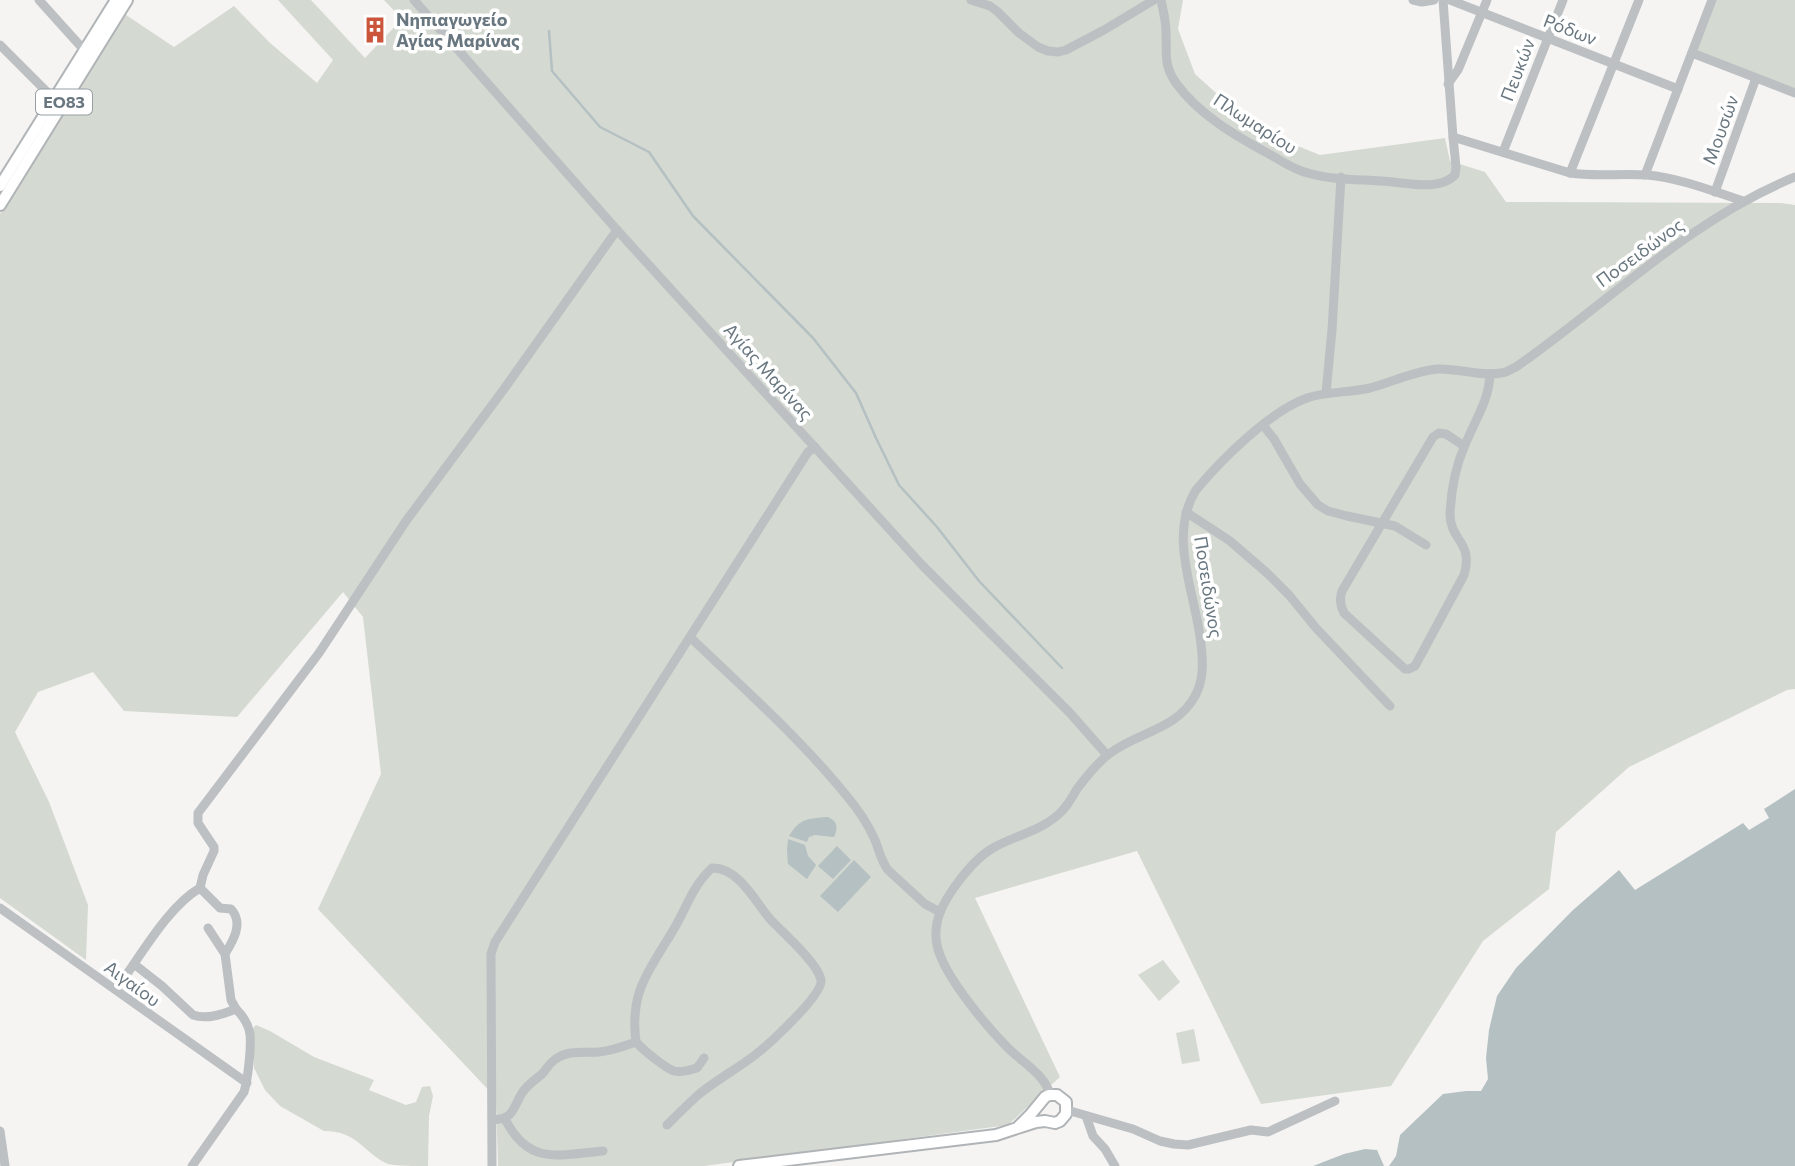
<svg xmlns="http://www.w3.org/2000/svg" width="1795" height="1166" font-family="Commissioner,sans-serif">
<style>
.green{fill:#d4d9d1}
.water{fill:#b5c0c3}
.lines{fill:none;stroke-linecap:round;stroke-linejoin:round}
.stream{stroke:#b5c0c3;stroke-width:2.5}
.major-casing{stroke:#b0b4b7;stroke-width:14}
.minor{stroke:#bcc0c3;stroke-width:9}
.major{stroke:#fff;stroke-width:10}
.labels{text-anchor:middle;stroke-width:7;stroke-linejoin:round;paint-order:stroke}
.shield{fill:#fff;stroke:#959fa5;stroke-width:2}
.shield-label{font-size:16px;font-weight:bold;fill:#68767f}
.poi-label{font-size:18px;font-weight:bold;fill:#68767f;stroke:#fff;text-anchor:start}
.street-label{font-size:18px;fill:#68767f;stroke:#fff}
</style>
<rect width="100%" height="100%" fill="#f5f4f2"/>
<g class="green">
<polygon points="278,0 311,0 365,58 402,19 384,0 1183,0 1178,29 1195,74 1256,129 1320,155 1445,138 1450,161 1485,172 1506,202 1781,203 1795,205 1795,689 1787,690 1629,767 1556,832 1549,889 1483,941 1391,1086 1261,1104 1137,851 975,898 1060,1077 1008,1125 704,1166 498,1166 496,1098 318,909 381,774 363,617 343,592 237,717 124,711 93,672 38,692 15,732 49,802 88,905 86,960 0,898 0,214 123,13 174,47 234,6 269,42 317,83 333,60"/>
<polygon points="1715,0 1795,0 1795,91 1694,54"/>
<polygon points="1163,960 1180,982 1159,1001 1138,975"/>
<path d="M256 1025 270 1031 314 1057 374 1080 369 1090 406 1105 416 1102 422 1087 430 1086 433 1096 429 1116 428 1166C416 1166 398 1166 388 1164 362 1152 358 1131 324 1131L280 1106 265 1090 254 1068 253 1028Z"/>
<polygon points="1194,1029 1200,1061 1182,1064 1176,1033"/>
</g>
<g class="water">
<polygon points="1795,789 1795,1166 1389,1166 1396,1156 1400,1135 1443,1094 1466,1091 1481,1091 1488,1079 1486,1058 1489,1030 1497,996 1516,968 1573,910 1619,870 1635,890 1743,823 1749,830 1769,818 1764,809"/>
<path d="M828 817C838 821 838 829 834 837L815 835 809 837 807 842 789 836C801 817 808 819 828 817Z"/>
<polygon points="788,839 805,845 808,856 816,865 807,879 788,864 787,850"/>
<polygon points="837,846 851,860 833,879 818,866"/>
<polygon points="854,860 871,877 838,912 820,896"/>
<polygon points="1365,1149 1377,1150 1384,1166 1313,1166 1344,1154"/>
</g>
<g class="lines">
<polyline class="stream" points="549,31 552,71 600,127 649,152 693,216 813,338 856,393 876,438 899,485 937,527 979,581 1062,668"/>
<g class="major-casing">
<g id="major">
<polyline points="0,186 116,0"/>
<polyline points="0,205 127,0"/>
<polyline points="739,1166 996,1135 1036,1122 1045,1121 1055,1123 1060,1121 1066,1114 1066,1102 1057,1095 1049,1095 1045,1097 1031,1114 1017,1128"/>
</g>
</g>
<g class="minor">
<polyline points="39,0 84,50"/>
<polyline points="414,0 617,230 922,565 1070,713 1107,755"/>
<polyline points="971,0 990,6 998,12 1019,33 1038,47 1048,51 1058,52 1066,50 1104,30 1154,0"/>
<path d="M1161 0C1163 10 1166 21 1166 32 1167 52 1163 65 1176 83 1199 115 1236 136 1269 154 1282 161 1294 170 1308 173 1335 181 1365 179 1393 182 1413 184 1440 190 1455 175L1456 167 1453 137"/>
<polyline points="1413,0 1422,2 1434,0"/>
<path d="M1443 0 1453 137 1570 173C1596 177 1621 173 1647 175 1680 178 1712 191 1743 201"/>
<polyline points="1450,0 1678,89"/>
<polyline points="0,45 54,99"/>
<polyline points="1692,53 1795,93"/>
<polyline points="1448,84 1458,70 1487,0"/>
<polyline points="1503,152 1563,0"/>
<polyline points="1570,173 1639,0"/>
<polyline points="1645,175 1712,0"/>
<polyline points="1715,192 1756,78"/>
<polyline points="1326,393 1332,330 1341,177"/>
<polyline points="1263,425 1274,439 1300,484 1318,505 1328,511 1347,516 1395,526 1426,545"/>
<path d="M1464 446 1446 434 1439 433 1433 437 1342 591C1339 599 1340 605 1344 613L1405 669H1409L1415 666 1464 575C1474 542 1450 541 1450 514 1451 492 1456 465 1465 445 1475 420 1489 401 1490 374"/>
<polyline points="1186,512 1230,541 1267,573 1289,595 1316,628 1390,706"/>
<path d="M690 637C743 688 799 737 846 795 857 808 868 824 875 840 879 850 881 861 888 870L925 904 940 912"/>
<polyline points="0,908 247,1083"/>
<polyline points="208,928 225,954 231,1000 236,1009"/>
<path d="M225 954C233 941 244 923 231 909L220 908 200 888 203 875 214 851V847L198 823V813L319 653 406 521 504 389 617 230"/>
<path d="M134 964 162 986 193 1015C207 1020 223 1014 236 1009 254 1027 251 1040 249 1063 248 1073 247 1082 244 1092L192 1166"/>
<path d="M122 981C143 952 170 905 200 888"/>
<path d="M636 1042C629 989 651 969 675 927 687 906 694 884 712 868 738 867 755 901 770 919 782 932 818 963 821 980 823 995 768 1045 755 1055 737 1069 716 1080 698 1095 687 1105 677 1115 667 1125"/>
<path d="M1050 1094C1044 1074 1023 1063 1008 1048 987 1027 950 982 940 955 936 945 935 933 937 923 941 900 972 860 993 848 1015 835 1043 831 1062 811 1068 805 1073 796 1077 789 1086 777 1097 763 1109 754 1137 732 1177 730 1195 696 1204 680 1203 662 1201 644 1196 594 1167 537 1196 490 1221 460 1270 411 1307 398 1327 391 1349 393 1370 388 1392 382 1415 371 1437 369 1459 368 1481 377 1501 373 1506 373 1511 369 1516 367 1608 303 1689 220 1795 177"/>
<polyline points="1067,1110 1133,1129 1160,1141 1174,1144 1188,1145 1251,1130 1268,1132 1335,1101"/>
<polyline points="1086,1116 1093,1136 1105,1149 1115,1166"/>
<path d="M505 1119C529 1166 558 1155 603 1151"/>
<path d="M493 1120C515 1118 512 1109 522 1093 527 1085 535 1080 542 1074 546 1070 548 1065 552 1062 566 1049 582 1053 599 1052 612 1051 624 1046 636 1042 642 1049 665 1068 674 1071 681 1073 690 1070 697 1068L704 1058"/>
<polyline points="0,1131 5,1166"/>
<polyline points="492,1166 491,954 495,942 808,452 815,447"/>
</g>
<use href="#major" class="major"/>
</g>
<defs>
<g id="building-bare" transform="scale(2.1)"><path d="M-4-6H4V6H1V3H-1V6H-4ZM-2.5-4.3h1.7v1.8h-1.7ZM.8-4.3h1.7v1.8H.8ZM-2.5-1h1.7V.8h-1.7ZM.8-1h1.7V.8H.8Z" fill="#cb553b" stroke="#fff" stroke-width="2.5" paint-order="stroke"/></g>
</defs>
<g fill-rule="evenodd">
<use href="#building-bare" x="375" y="30"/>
</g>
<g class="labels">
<rect class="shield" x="36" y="89.5" width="56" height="25" rx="5"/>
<g class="shield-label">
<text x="64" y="108">ΕΟ83</text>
</g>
<g class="poi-label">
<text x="396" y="26">Νηπιαγωγείο<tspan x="396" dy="21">Αγίας Μαρίνας</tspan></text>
</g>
<g class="street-label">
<text transform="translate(1570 30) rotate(21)" y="6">Ρόδων</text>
<text transform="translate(1518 70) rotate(-69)" y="6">Πευκών</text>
<text transform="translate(1255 124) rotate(33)" y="6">Πλωμαρίου</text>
<text transform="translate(1721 130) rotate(-70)" y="6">Μουσών</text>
<text transform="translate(1640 253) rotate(-36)" y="6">Ποσειδώνος</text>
<text transform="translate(768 372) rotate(48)" y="6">Αγίας Μαρίνας</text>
<text transform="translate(1208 587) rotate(81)" y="6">Ποσειδώνος</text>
<text transform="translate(132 984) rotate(36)" y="6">Αιγαίου</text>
</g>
</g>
</svg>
